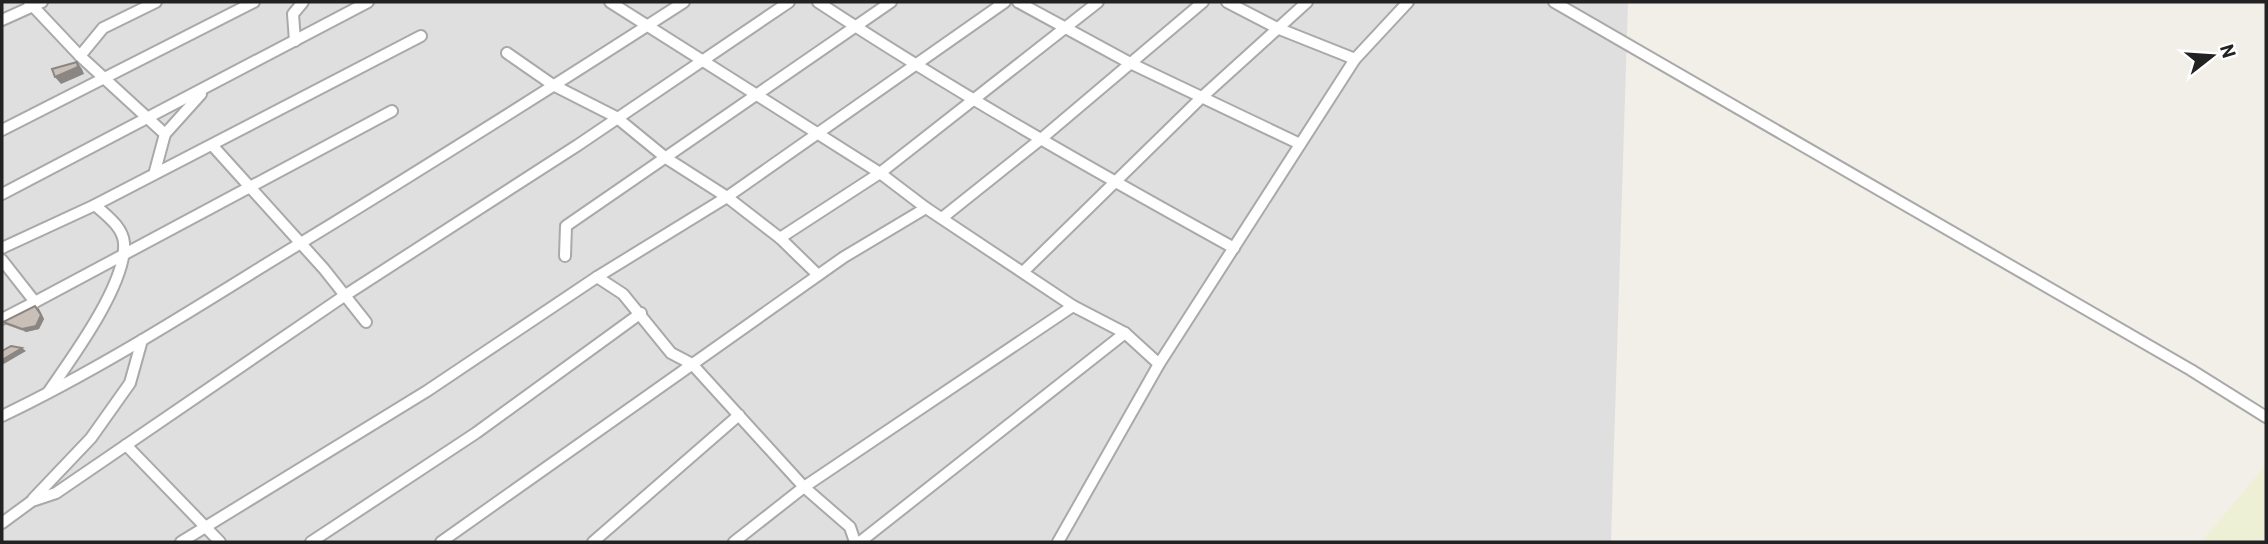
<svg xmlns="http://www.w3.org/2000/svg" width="2268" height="544" font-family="Barlow,sans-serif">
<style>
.residential{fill:#e0dfdf}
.farmland{fill:#eef0d5}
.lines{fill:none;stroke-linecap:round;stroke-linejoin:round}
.minor-casing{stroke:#a9a9a9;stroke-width:14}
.minor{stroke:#fff;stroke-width:10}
.wall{fill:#aba49e}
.shaded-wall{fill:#8b8681}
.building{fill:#c7bfb8;stroke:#8b8681;stroke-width:2}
</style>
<rect width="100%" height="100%" fill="#f2efe9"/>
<polygon class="residential" points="2,2 1628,2 1611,542 2,542"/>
<polygon class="farmland" points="2266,465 2266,542 2201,542"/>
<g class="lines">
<g class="minor-casing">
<g id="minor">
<polyline points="29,2 80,56 165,134 155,171"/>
<polyline points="610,2 880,173 926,208 1073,306 1125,333 1159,364"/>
<path d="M818 2C953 91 1093 170 1234 248"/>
<polyline points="1018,2 1130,63 1300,144"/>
<polyline points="1227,2 1277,28 1355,59"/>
<polyline points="1554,2 2191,370 2266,417"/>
<polyline points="2,20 42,2"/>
<polyline points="295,41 293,14 303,2"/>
<polyline points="507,53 553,85 616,117 666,158 727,197 780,238 818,275"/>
<polyline points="80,56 103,28 156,2"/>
<polyline points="2,130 254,2"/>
<polyline points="165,134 201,94"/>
<polyline points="212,145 324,269 366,322"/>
<polyline points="2,194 368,2"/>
<polyline points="942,218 1041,139 1203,2"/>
<polyline points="780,238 880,173 1098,2"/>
<polyline points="2,248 95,205 421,36"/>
<polyline points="565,256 566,226 891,2"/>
<polyline points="2,260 35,302 2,319"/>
<polyline points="1023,272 1201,98 1307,2"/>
<polyline points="597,277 623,294 671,353 692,364 804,487 850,527 855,542"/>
<polyline points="35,302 392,111"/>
<path d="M49 391C72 358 127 283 124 243 123 227 106 215 95 205"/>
<path d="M2 416C94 372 181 317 268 263 408 178 546 91 684 2"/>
<polyline points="126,445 220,542"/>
<polyline points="33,499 91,438 130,383 142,340"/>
<polyline points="2,523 32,501 56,493 344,296 578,145 789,2"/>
<polyline points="181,542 427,391 597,277 727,197 1005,2"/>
<polyline points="311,542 476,433 641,313"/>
<polyline points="441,542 844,257 926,208"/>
<polyline points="593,542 739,415"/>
<polyline points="734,542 804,487 1073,306"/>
<polyline points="860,542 1125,333"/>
<polyline points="1058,542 1159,364 1355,59 1408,2"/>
</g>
</g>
<use href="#minor" class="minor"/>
</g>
<polygon class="wall" points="35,306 39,309 44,319 39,329 26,332 7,325 3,322"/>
<g class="shaded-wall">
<polygon points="77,62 82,69 84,74 61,84 55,77"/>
<polygon points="35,306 39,309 44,319 39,329 26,332 22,329"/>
<polygon points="22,348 26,351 2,365 2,360"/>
</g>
<g class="building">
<polygon points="77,62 78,67 55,77 52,69"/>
<polygon points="35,306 41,315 36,326 22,329 3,322"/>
<polygon points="11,346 22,348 2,360 2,351"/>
</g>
<rect width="2268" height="544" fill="none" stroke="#222222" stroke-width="7"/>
<g transform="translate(2212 56) rotate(73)" stroke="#ffffff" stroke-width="5" paint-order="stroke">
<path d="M0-5L12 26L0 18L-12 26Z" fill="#222222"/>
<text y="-10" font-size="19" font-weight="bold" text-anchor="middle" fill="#222222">N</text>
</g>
</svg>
